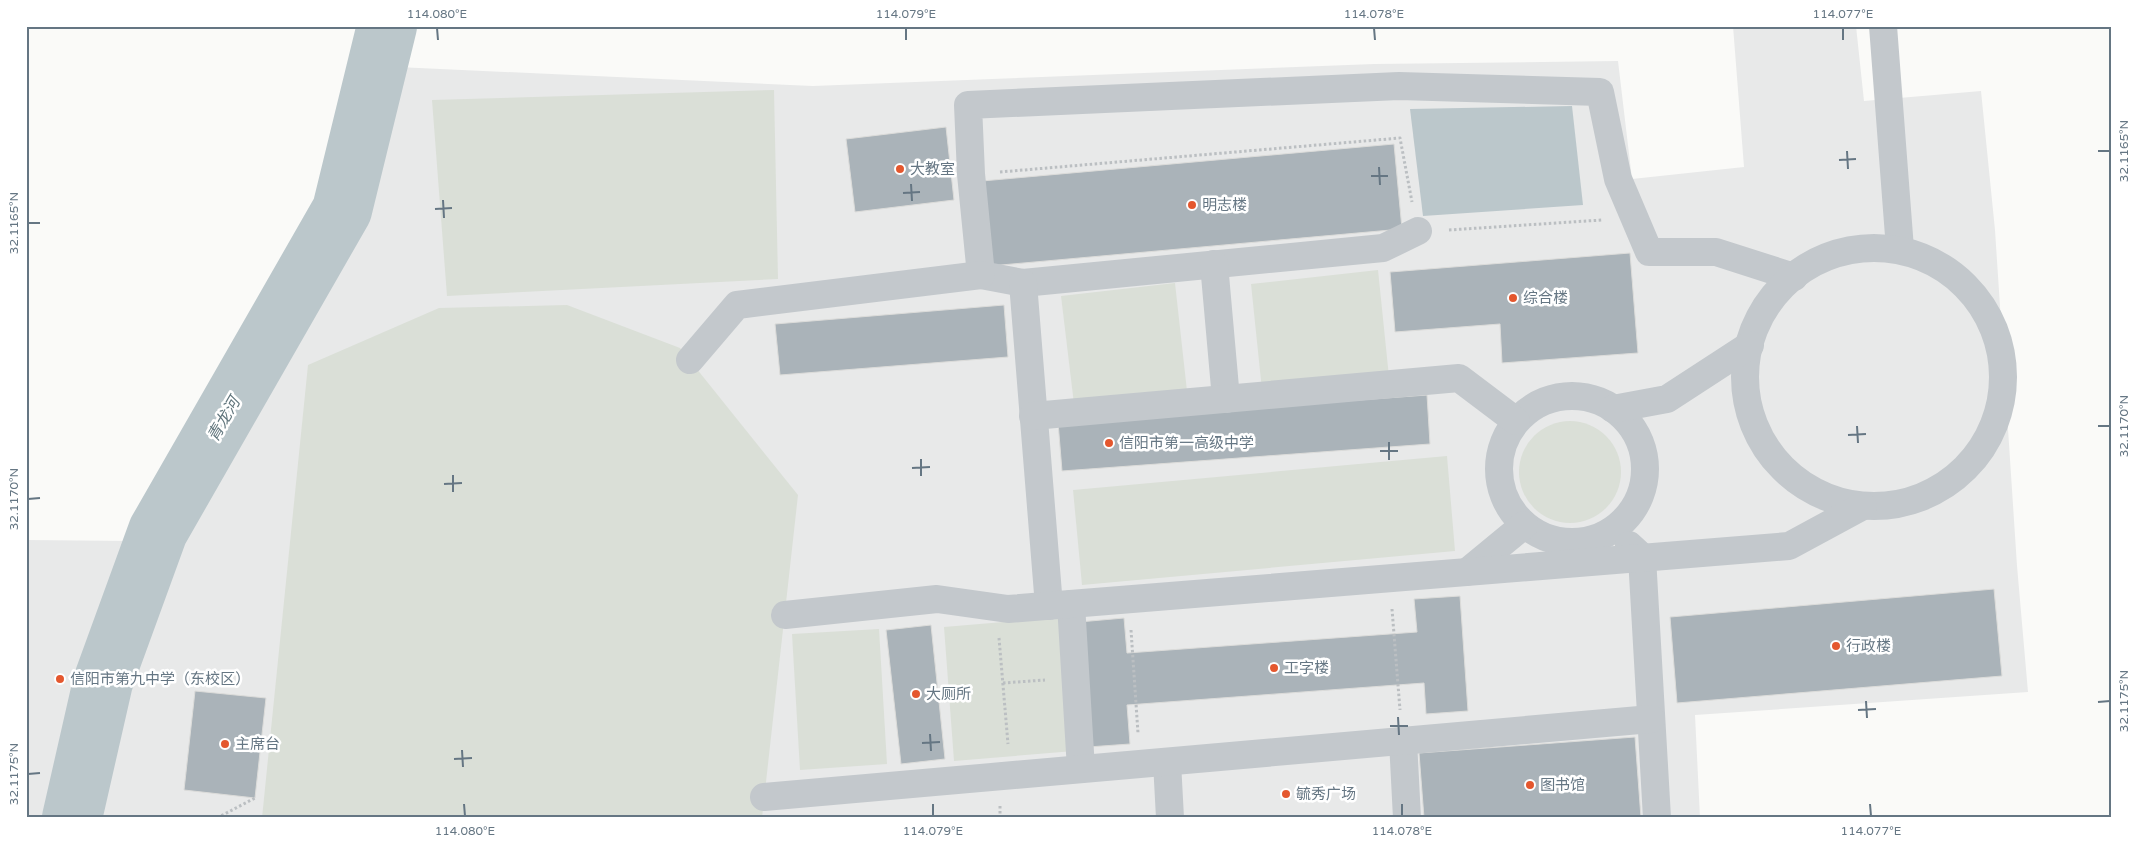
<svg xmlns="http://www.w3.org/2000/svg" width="2138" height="844" font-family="'Varela Round','Noto Sans SC',sans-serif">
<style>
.built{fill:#e8e9e9}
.green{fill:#dadfd7}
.water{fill:#bbc7cb}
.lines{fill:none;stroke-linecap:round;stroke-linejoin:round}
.river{stroke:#bbc7cb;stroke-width:60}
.building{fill:#aab3b9;stroke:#dcdcda}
.path{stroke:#bbbfc2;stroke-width:3;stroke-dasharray:2.5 2.5;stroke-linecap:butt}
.minor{stroke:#c3c8cc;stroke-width:28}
.ticks{fill:none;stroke:#657683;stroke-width:2}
.poi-dot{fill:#e4572e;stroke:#fff;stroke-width:2}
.labels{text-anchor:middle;stroke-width:5;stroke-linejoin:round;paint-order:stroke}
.poi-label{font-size:15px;fill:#657683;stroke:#fff;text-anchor:start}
.water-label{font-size:16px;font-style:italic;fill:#60757c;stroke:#fff}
.neatline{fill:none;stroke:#657683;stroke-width:2}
.ticks-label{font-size:12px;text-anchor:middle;fill:#657683}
</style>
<rect width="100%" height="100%" fill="#fafaf8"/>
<g class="built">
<polygon points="1733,26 1856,26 1864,101 1981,91 1995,230 2017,566 2028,692 1695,715 1700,818 72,818 103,682 158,531 342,210 376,66 813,86 1374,64 1618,61 1632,179 1744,167"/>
<polygon points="26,540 130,541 56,818 26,818"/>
</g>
<g class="green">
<polygon points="774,90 778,279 447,296 432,100"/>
<polygon points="1378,270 1389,377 1262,390 1251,284"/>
<polygon points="1175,283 1187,391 1074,404 1061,296"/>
<polygon points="567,305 680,348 798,495 762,818 262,818 308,365 439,308"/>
<circle cx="1570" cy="472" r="51"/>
<polygon points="1447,456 1455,551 1082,585 1073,490"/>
<polygon points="1063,617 1074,751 954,761 944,627"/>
<polygon points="879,629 887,764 800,770 792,634"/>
</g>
<polygon class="water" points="1572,106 1583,205 1423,216 1410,109"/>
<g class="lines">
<polyline class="river" points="72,818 103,682 158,531 342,210 387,26"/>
</g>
<g class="building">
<polygon points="946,127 954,200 855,212 846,139"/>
<polygon points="1394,144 1402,229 990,266 982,181"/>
<polygon points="1630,253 1638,353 1502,363 1500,324 1395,332 1390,272"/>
<polygon points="1004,305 1008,357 780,375 775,324"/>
<polygon points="1427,395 1430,444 1062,471 1058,422"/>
<polygon points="1994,589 2002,676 1677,703 1670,617"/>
<polygon points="1460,596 1468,711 1426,714 1424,683 1127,705 1130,744 1088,747 1079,622 1124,618 1127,653 1417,632 1414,599"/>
<polygon points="931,625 945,759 901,764 886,630"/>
<polygon points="195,691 266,698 255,798 184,790"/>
<polygon points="1635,737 1641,818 1424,818 1419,753"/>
</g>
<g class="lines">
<g class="path">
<polyline points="1000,172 1400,138 1412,202"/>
<polyline points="1449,230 1602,220"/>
<polyline points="1392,609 1400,710"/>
<polyline points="1131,630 1138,733"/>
<polyline points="999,638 1008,744"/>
<polyline points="1003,683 1045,680"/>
<polyline points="1000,806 1000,818"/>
<polyline points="217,818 255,798"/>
</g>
<g class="minor">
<polyline points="1883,26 1900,249"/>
<polyline points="1418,231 1383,248 1023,283 981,275 971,174 968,105 1399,86 1600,92 1618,179 1649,252 1716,252 1794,277"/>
<circle cx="1874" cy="377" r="129"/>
<polyline points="1214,264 1226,399"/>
<polyline points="1023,283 1049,606"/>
<polyline points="690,360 737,305 981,275"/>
<circle cx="1572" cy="469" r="73"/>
<polyline points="1613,409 1667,399 1750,345"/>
<polyline points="1033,416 1459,378 1516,421"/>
<polyline points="1629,545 1642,557 1657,818"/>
<polyline points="1467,572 1524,525"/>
<polyline points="1071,604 1081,769"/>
<polyline points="785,615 937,599 1008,609 1789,546 1863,506"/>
<polyline points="1403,741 1407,818"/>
<polyline points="1167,762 1170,818"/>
<polyline points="764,797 1651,719"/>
</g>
</g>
<path class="ticks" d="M437 28 438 40M906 28V40M1374 28 1375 40M1843 28V40M1847 151 1848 169M2098 151H2110M1839 160 1856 159M1379 167 1380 185M1371 176H1388M911 184 912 201M903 193 920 192M443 200 444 218M435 209 452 208M28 223H40M1857 426 1858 443M2098 426H2110M1848 435 1866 434M1389 442V460M1380 451H1398M921 459V476M912 468 930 467M453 475V492M444 484 462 483M28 499 40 498M1866 701 1867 718M2098 702 2110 701M1858 710 1876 709M1398 717 1399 735M1390 726H1408M930 734 931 751M922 743 940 742M462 750 463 767M454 759 472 758M28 774 40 773M464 804 465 816M933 804V816M1402 804V816M1870 804 1871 816"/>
<g class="poi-dot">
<circle cx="900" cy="169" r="5"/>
<circle cx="1192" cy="205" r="5"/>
<circle cx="1513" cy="298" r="5"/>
<circle cx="1109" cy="443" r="5"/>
<circle cx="1836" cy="646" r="5"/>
<circle cx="1274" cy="668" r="5"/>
<circle cx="60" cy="679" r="5"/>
<circle cx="916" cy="694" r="5"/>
<circle cx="225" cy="744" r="5"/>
<circle cx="1530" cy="785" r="5"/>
<circle cx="1286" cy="794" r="5"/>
</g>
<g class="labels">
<g class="poi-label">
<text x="910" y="174">大教室</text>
<text x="1202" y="210">明志楼</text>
<text x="1523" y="303">综合楼</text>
<text x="1119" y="448">信阳市第一高级中学</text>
<text x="1846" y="651">行政楼</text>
<text x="1284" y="673">工字楼</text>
<text x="70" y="684">信阳市第九中学（东校区）</text>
<text x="926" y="699">大厕所</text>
<text x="235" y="749">主席台</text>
<text x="1540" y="790">图书馆</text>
<text x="1296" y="799">毓秀广场</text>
</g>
<g class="water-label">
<text transform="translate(223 419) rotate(-60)" y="6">青龙河</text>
</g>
</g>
<rect width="2138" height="844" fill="none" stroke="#ffffff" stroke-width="55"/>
<rect x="28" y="28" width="2082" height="788" class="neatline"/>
<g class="ticks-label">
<text x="437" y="18">114.080°E</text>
<text x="906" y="18">114.079°E</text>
<text x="1374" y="18">114.078°E</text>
<text x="1843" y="18">114.077°E</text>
<text transform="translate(2124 151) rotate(-90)" y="4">32.1165°N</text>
<text transform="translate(14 223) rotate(-90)" y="4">32.1165°N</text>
<text transform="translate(2124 426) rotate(-90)" y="4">32.1170°N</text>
<text transform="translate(14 499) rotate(-90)" y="4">32.1170°N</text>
<text transform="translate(2124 701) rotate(-90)" y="4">32.1175°N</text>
<text transform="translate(14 774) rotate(-90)" y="4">32.1175°N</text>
<text x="465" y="835">114.080°E</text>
<text x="933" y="835">114.079°E</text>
<text x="1402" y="835">114.078°E</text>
<text x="1871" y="835">114.077°E</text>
</g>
</svg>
